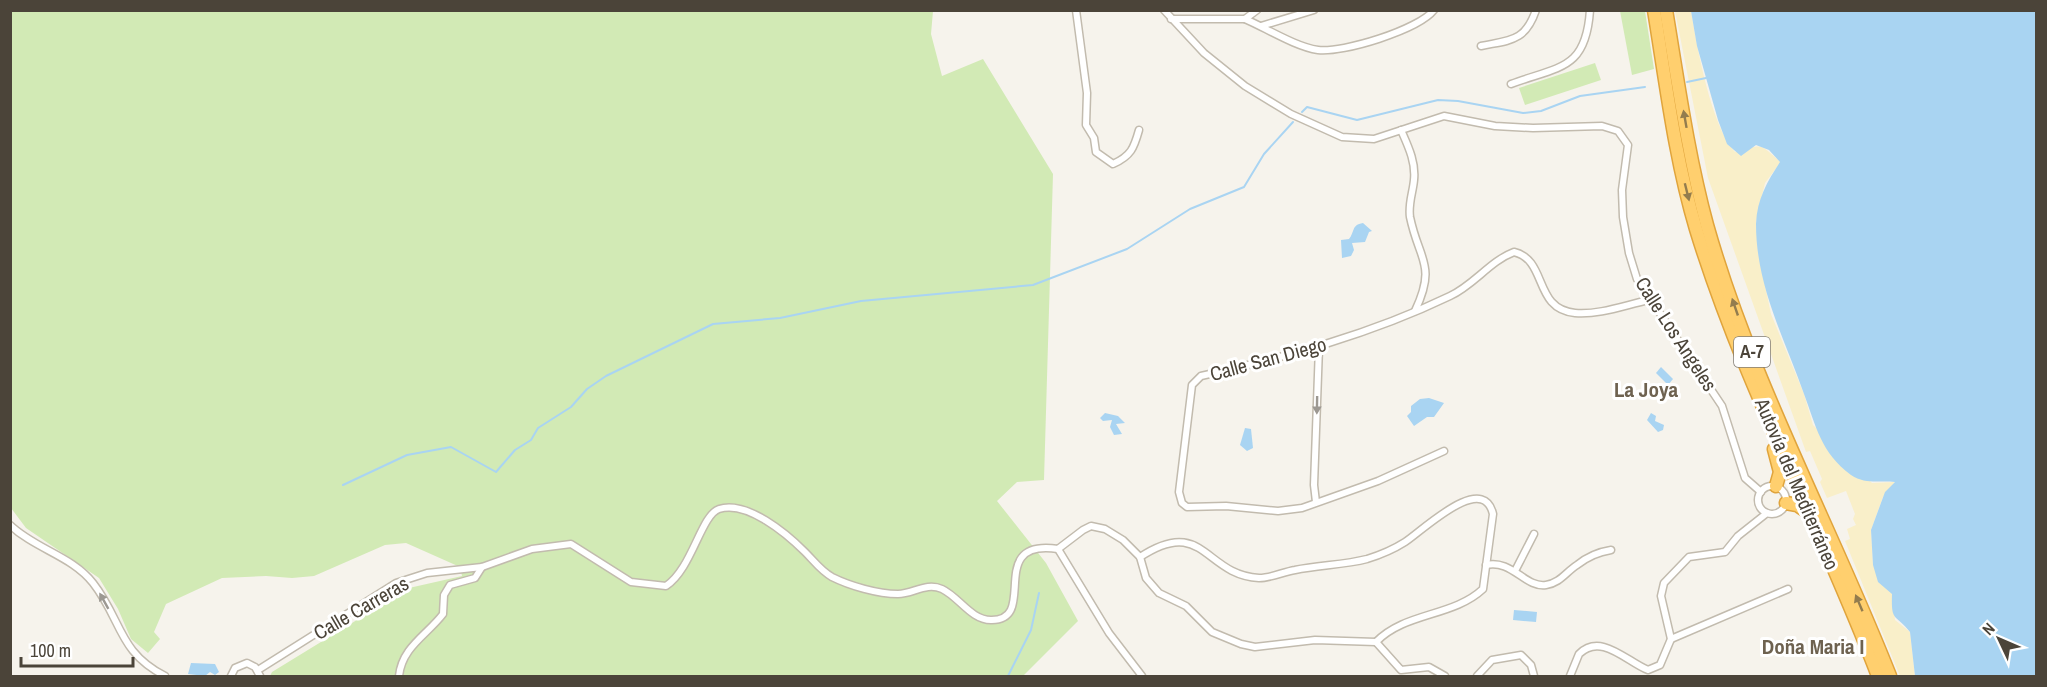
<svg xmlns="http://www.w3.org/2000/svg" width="2047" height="687" font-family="'Archivo Narrow',sans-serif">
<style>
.green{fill:#d2eab5}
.sand{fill:#f9efc9}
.water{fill:#a9d4f2}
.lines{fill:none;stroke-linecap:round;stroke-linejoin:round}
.stream{stroke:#a9d4f2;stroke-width:2}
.street-casing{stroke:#c2bbae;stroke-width:9}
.highway-casing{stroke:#e0a43c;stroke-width:15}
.street{stroke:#fff;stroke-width:6}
.highway{stroke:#ffcf6e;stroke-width:12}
.oneway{fill:#937c4e}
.oneway2{fill:#9c9892}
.labels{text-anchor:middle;stroke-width:6;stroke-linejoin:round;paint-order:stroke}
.shield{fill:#fff;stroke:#817c74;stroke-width:1.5}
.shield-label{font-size:18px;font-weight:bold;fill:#4b4439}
.street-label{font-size:20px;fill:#4b4439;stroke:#fff}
.neighbourhood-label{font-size:21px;font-weight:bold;fill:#6e6250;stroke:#fff}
</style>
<rect width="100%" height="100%" fill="#f6f3ec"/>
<g class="green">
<polygon points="11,11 933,11 931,34 942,76 983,59 1053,174 1044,480 1017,482 997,501 1046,563 1078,621 1023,676 270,676 272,672 409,588 462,576 460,567 406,543 385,545 314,576 292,578 266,576 222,578 166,604 154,632 160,639 148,653 131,639 118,609 99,578 26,528 11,508"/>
<polygon points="1620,11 1645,11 1654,69 1632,75"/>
<polygon points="1595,63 1601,80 1525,105 1519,88"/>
</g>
<path class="sand" d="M1675 11H1691C1697 47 1711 126 1735 152 1766 144 1757 143 1781 162L1765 183 1756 222 1758 252 1771 314 1804 394 1813 425 1872 483 1895 482 1883 497 1871 530 1873 565 1892 594 1895 620 1910 632 1915 676H1900L1845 541 1850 539 1847 529 1856 525 1853 519 1855 514 1846 491 1827 498 1820 482 1822 479 1810 451 1806 452 1708 178Z"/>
<g class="water">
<path d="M1691 11H2036V676H1915L1910 632C1895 613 1891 623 1892 594L1878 582 1873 565 1871 530 1885 492 1895 482C1879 480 1866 485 1851 475 1821 453 1816 426 1804 394 1784 337 1756 286 1756 224 1757 199 1767 182 1780 162L1769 150 1756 145 1741 156 1727 144 1718 120 1697 46Z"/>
<path d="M1363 223 1372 231 1369 232 1365 242 1352 243 1354 250 1351 256 1342 258 1341 240 1349 239C1355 232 1351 225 1363 223Z"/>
<polygon points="1661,367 1673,379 1668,385 1656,373"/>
<polygon points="1429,398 1444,403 1434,417 1427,417 1414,426 1407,416 1411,412 1411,406 1420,399"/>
<polygon points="1105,413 1118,416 1125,423 1116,424 1122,434 1114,435 1110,427 1112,420 1103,421 1100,418"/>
<polygon points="1651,413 1656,416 1655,421 1664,425 1663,430 1658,432 1647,420"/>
<polygon points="1245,428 1251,429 1253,448 1247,451 1240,445"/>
<polygon points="1514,610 1537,612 1536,622 1513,620"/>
<polygon points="191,663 215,664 219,672 215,675 210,672 205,676 188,674"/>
</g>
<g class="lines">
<g class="stream">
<polyline points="1687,82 1706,78"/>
<polyline points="1302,112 1307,107 1357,120 1438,100 1458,101 1523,113 1541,111 1580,96 1645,87"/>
<polyline points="343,485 407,455 451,447 496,472 515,450 531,440 538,428 571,407 587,389 606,376 713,324 780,318 861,301 1033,285 1127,249 1190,209 1244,187 1264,154 1293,122"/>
<polyline points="1008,676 1031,630 1039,593"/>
</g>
<g class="street-casing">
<g id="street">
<path d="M1076 10 1087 93 1086 125 1094 138 1096 152 1113 164C1131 156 1134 148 1139 130"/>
<polyline points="1164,10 1204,53 1245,86 1291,114 1342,137 1374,139 1444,116 1495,126 1533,128 1602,126 1618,131 1628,145 1622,190 1623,217 1629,253 1637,279 1722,406 1745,478 1761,492"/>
<polyline points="1171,19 1245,19 1257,10"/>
<path d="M1245 19C1266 28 1296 47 1318 50 1343 53 1418 30 1434 10"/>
<polyline points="1261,26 1314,10"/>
<path d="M1481 46C1510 40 1525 42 1536 10"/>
<path d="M1511 84C1560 66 1586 70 1590 10"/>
<path d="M1401 130C1408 146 1416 162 1414 180 1413 192 1408 204 1410 217 1419 261 1437 264 1415 311"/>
<path d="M1444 451 1378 481 1302 508 1278 511 1226 506 1187 507 1182 503 1179 492 1192 385 1201 376C1287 357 1371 334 1450 296 1474 285 1490 261 1514 252 1548 260 1533 309 1575 313 1600 315 1625 305 1649 300"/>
<circle cx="1772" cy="500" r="14"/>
<polyline points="1316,502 1314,485 1319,347"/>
<path d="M10 525C35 549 72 556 93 583 122 620 118 652 165 676"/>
<polyline points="1058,549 1083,530 1091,526 1105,529 1123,540 1140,557 1146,578 1159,593 1186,606 1212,632 1241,644 1255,647 1315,640 1376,642"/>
<polyline points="1058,549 1109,633 1142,676"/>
<path d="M1140 557C1204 515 1204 575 1259 578 1271 578 1283 572 1295 570 1319 565 1344 565 1367 559 1380 555 1394 549 1405 542 1421 532 1483 471 1493 514L1483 589C1453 617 1405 612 1376 642"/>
<path d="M1486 565C1512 559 1525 588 1546 585 1560 583 1566 572 1577 565 1587 557 1598 552 1611 550"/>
<polyline points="1515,571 1534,534"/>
<polyline points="1671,639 1788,589"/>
<polyline points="1376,642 1401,670 1429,667 1445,676"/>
<path d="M258 670 396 583 427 573 482 567 532 549 571 544 631 582 666 586C692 569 701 515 719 509 747 500 787 534 805 552 814 561 821 571 832 577 850 586 878 594 898 594 913 594 926 582 942 589 959 597 971 620 991 620 1040 621 984 538 1058 549"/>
<polyline points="231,676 235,668 247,663 255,667 260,676"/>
<path d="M399 676C402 647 427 635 443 614L444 595 450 585 475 578 482 567"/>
<polyline points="1477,676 1492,660 1521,655 1531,665 1534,676"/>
<path d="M1570 676 1579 654C1601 632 1627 662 1648 670L1660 665 1671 639 1661 596 1664 583 1689 557 1725 552 1738 536 1767 513"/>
</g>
</g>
<g class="highway-casing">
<g id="highway">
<path d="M1654 10C1666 83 1675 159 1696 229 1743 383 1821 526 1878 676"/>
<path d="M1666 10C1678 82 1688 155 1707 225 1751 381 1831 526 1890 676"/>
<polyline points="1774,449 1780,472 1776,486"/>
<polyline points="1786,503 1797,505 1809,513"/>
</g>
</g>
<use href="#street" class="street"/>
<use href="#highway" class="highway"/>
</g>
<defs><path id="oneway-solid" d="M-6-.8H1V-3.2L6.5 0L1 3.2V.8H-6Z" transform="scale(1.5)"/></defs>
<g class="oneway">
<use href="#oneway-solid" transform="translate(1685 119) rotate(-100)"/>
<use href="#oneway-solid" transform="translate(1687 192) rotate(76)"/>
<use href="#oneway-solid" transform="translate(1735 307) rotate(-109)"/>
<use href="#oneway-solid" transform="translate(1859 603) rotate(-113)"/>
</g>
<g class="oneway2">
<use href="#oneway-solid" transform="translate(1317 405) rotate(91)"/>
<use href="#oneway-solid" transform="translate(104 601) rotate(-119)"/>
</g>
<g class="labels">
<rect class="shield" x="1734" y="337" width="36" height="30" rx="4.5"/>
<g class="shield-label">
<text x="1752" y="358">A-7</text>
</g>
<g class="street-label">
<text transform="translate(1676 334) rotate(57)" y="7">Calle Los Angeles</text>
<text transform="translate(1268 359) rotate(-15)" y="7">Calle San Diego</text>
<text transform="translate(1797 484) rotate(67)" y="7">Autovía del Mediterráneo</text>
<text transform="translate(361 608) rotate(-30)" y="7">Calle Carreras</text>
</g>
<g class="neighbourhood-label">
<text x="1646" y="397">La Joya</text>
<text x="1813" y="654">Doña Maria I</text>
</g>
</g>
<rect width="2047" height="687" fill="none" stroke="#4b4439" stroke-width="24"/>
<g transform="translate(1999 639) rotate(314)" stroke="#ffffff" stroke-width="4.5" paint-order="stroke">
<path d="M0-4.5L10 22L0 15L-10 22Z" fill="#4b4439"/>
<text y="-9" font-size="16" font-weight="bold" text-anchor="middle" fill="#4b4439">N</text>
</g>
<path d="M21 657v9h112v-9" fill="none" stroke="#4b4439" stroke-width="3"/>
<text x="30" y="657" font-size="18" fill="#4b4439" stroke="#ffffff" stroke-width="4.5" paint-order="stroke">100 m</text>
</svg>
